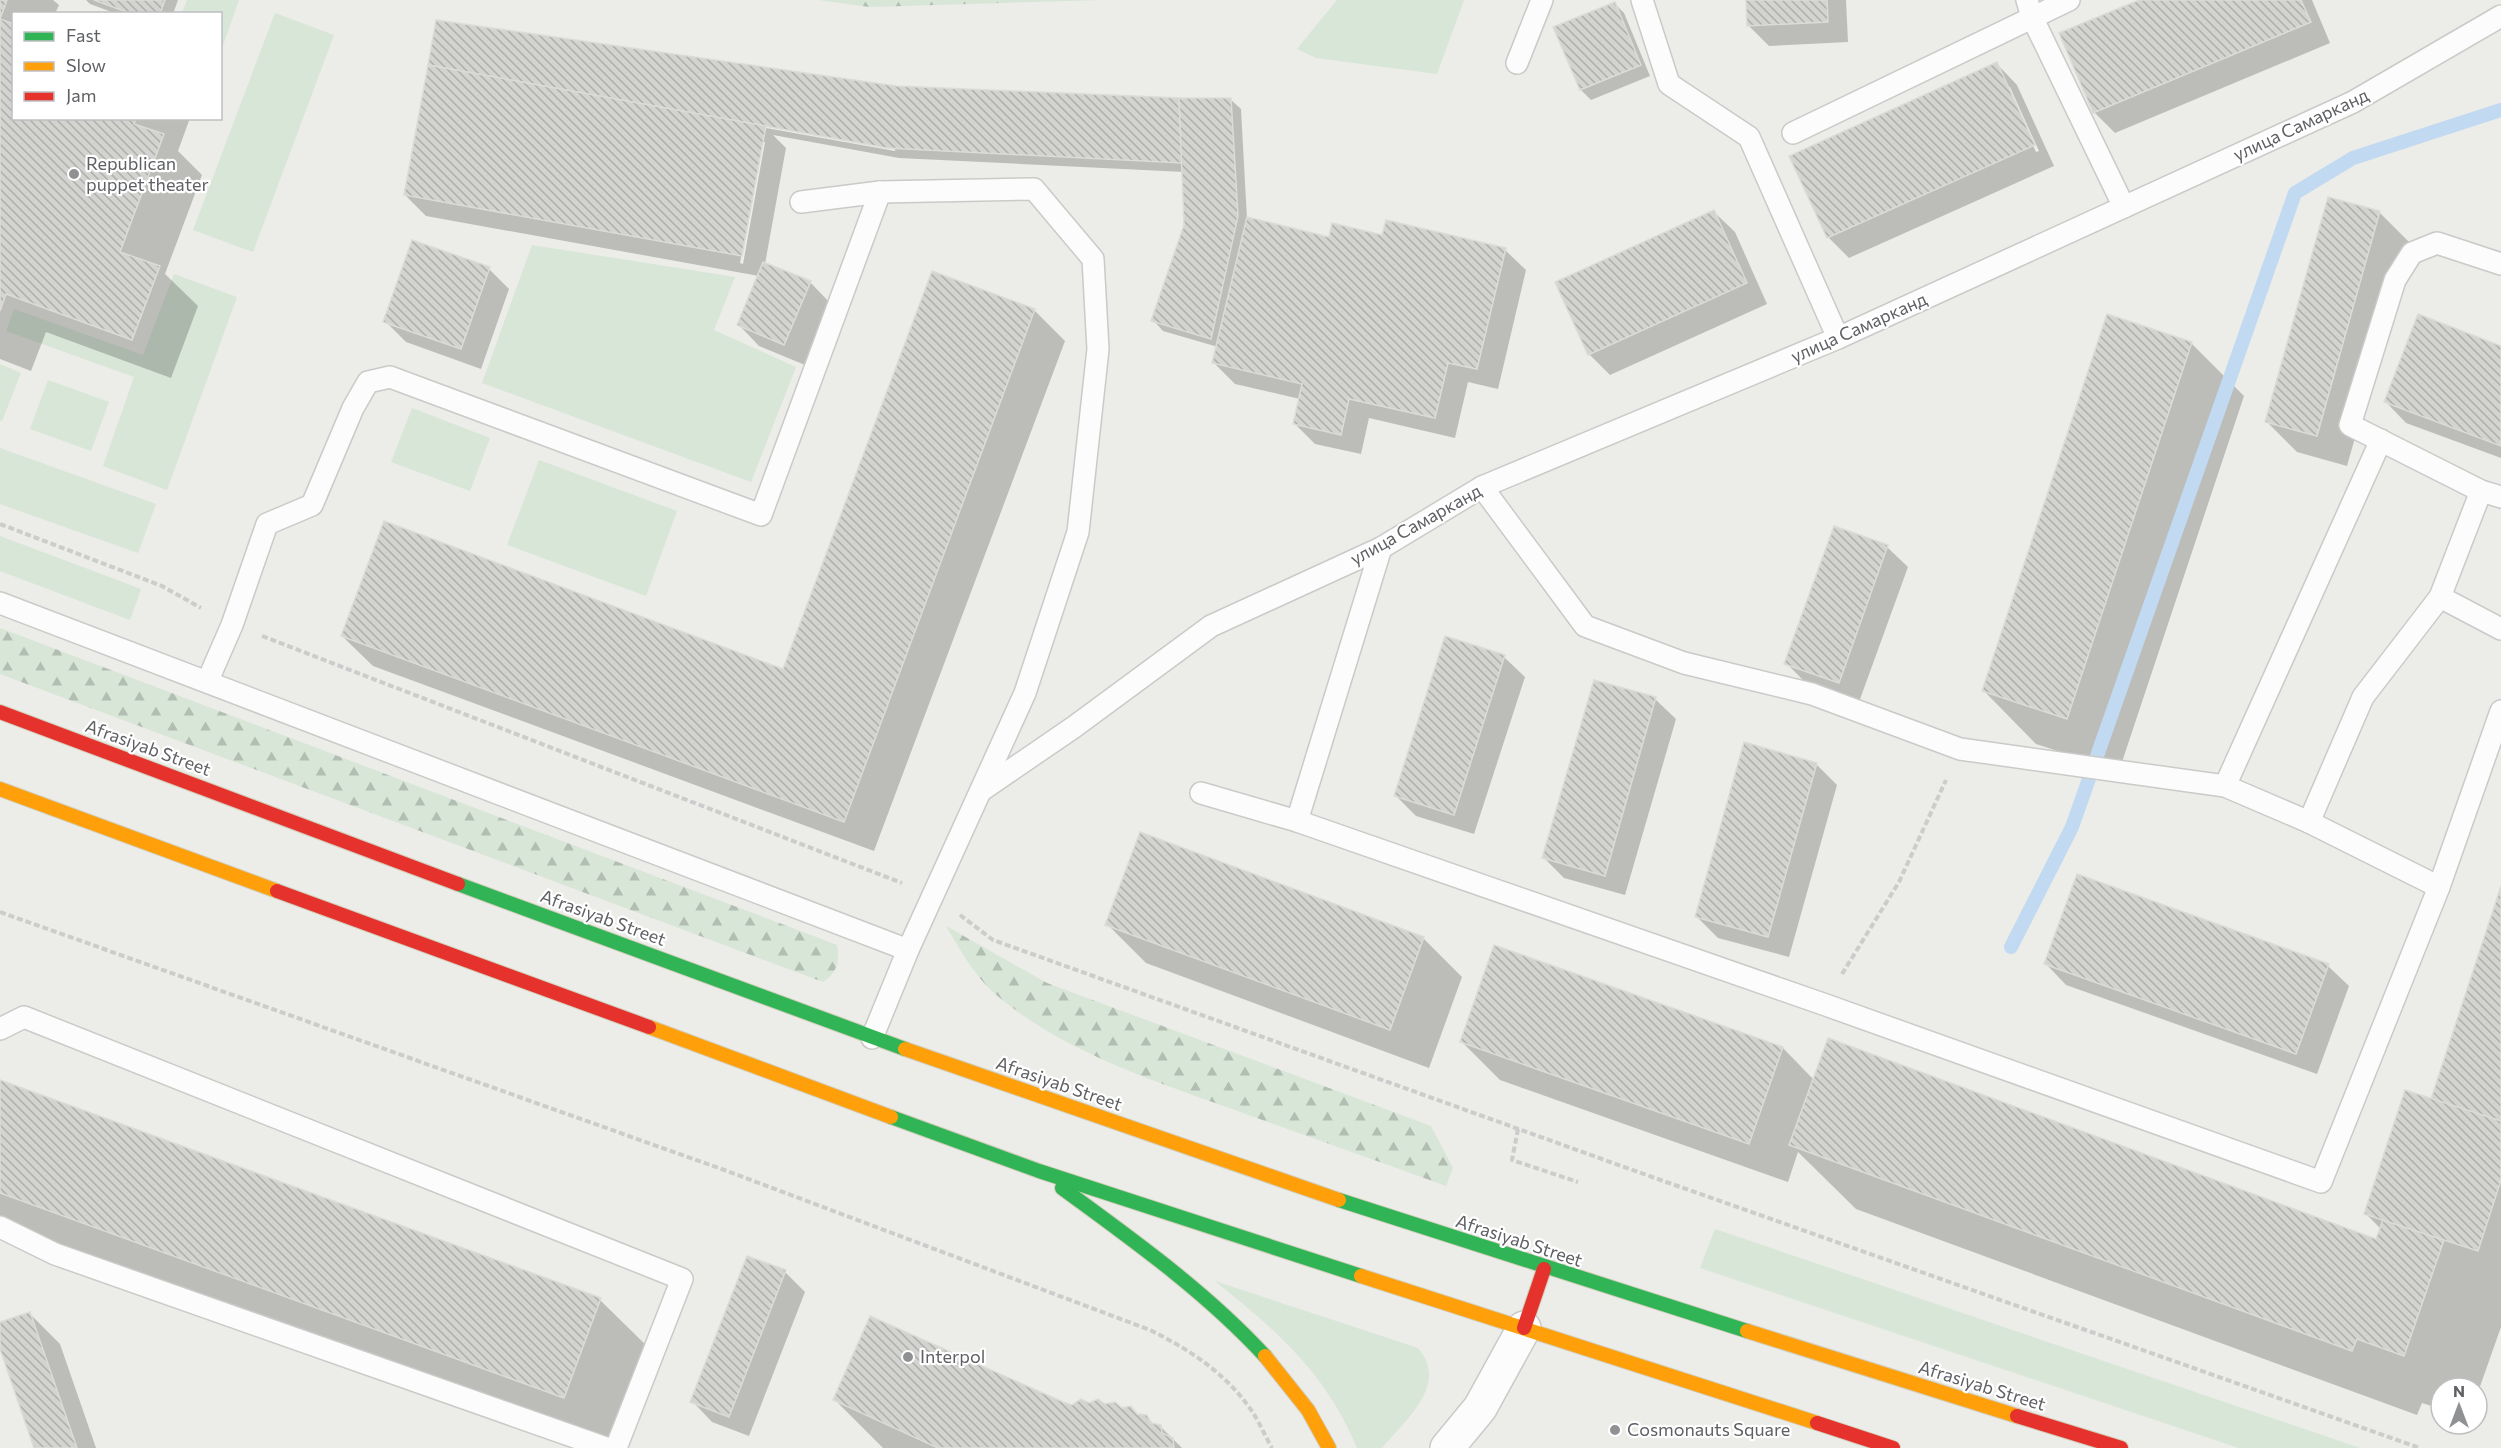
<svg xmlns="http://www.w3.org/2000/svg" width="2501" height="1448" font-family="Commissioner,sans-serif">
<style>
.grass{fill:#d7e6d6}
.forest{fill:url(#forest-firs)}
.shadow{fill:#0003;fill-rule:evenodd}
.lines{fill:none;stroke-linecap:round;stroke-linejoin:round}
.stream{stroke:#c1d9f1;stroke-width:14}
.building{fill:url(#building-back-hatch);stroke:#dcdbd7;stroke-width:1.5}
.lane-casing{stroke:#cacac9;stroke-width:24}
.street-casing{stroke:#cacac9;stroke-width:36}
.fast-casing{stroke:#d1cdb9;stroke-width:16}
.slow-casing{stroke:#d1cdb9;stroke-width:16}
.jam-casing{stroke:#d1cdb9;stroke-width:16}
.path{stroke:#cacdcb;stroke-width:4;stroke-dasharray:6 3;stroke-linecap:butt}
.lane{stroke:#fcfcfc;stroke-width:21}
.street{stroke:#fcfcfc;stroke-width:33}
.fast{stroke:#30b455;stroke-width:14}
.slow{stroke:#ff9f0a;stroke-width:14}
.jam{stroke:#e5322d;stroke-width:14}
.poi-dot{fill:#909192;stroke:#fff;stroke-width:2}
.labels{text-anchor:middle;stroke-width:4.5;stroke-linejoin:round;paint-order:stroke}
.street-label{font-size:18px;fill:#5e6064;stroke:#fff}
.poi-label{font-size:18px;fill:#5e6064;stroke:#fff;text-anchor:start}
</style>
<defs>
<pattern id="forest-firs" width="22" height="20" patternUnits="userSpaceOnUse" patternTransform="scale(1.5)"><rect width="22" height="20" fill="#d7e6d6"/><path d="M5 1l3.5 6h-7zM16 11l3.5 6h-7z" fill="#b2beb1"/></pattern>
<pattern id="building-back-hatch" width="6" height="6" patternUnits="userSpaceOnUse" patternTransform="scale(1.5)"><rect width="6" height="6" fill="#d3d3d0"/><path d="M-1 5l2 2M0 0l6 6M5-1l2 2" fill="none" stroke="#aeafac"/></pattern>
</defs>
<rect width="100%" height="100%" fill="#ecece8"/>
<g class="grass">
<polygon points="187,0 239,0 221,51 220,14 182,13"/>
<polygon points="1337,0 1464,0 1437,74 1316,58 1297,49"/>
<polygon points="275,13 334,35 253,252 193,230"/>
<polygon points="532,245 735,277 714,330 796,367 751,482 482,383"/>
<polygon points="174,274 237,297 167,490 103,466 134,377 6,331 14,309 143,355"/>
<polygon points="0,364 21,373 2,421 0,421"/>
<polygon points="48,380 109,402 91,451 30,429"/>
<polygon points="412,408 490,438 470,491 391,462"/>
<polygon points="0,448 156,504 138,553 0,504"/>
<polygon points="539,460 677,511 646,596 507,545"/>
<polygon points="0,536 141,589 130,620 0,571"/>
<polygon points="1715,1229 2360,1448 2239,1448 1700,1268"/>
<path d="M1215 1281 1418 1348C1450 1385 1404 1421 1382 1448H1357C1326 1373 1277 1331 1215 1281Z"/>
</g>
<g class="forest">
<polygon points="819,0 1101,0 869,7"/>
<path d="M0 628 837 945C840 962 837 972 823 982L0 674Z"/>
<path d="M946 926 1047 983 1431 1126 1453 1168 1446 1186C1375 1160 1303 1135 1232 1109 1151 1080 1059 1050 993 992 973 974 960 949 946 926Z"/>
</g>
<g class="shadow">
<polygon points="0,0 53,0 59,5 55,14 14,14 14,118 190,118 178,151 202,175 165,274 198,306 171,378 46,332 31,371 0,359"/>
<polygon points="86,0 178,0 173,14 117,14 90,4"/>
<polygon points="1747,0 1846,0 1848,42 1769,46 1748,25"/>
<polygon points="2143,0 2312,0 2330,43 2115,133 2094,112"/>
<polygon points="1614,3 1624,13 1650,76 1591,100 1581,90"/>
<path d="M1997 64 2017 85 2054 166 1849 258 1828 237ZM2007 87H2010L2039 151 2036 152Z"/>
<path d="M896 87 1179 100 1230 99 1241 109 1247 219 1330 239 1383 237 1505 250 1526 270 1498 389 1468 382 1455 438 1369 418 1361 454 1315 444 1294 423 1300 399 1235 384 1214 363 1218 347 1163 331 1153 320 1186 225 1184 172 899 158 773 135 786 148 765 264 810 282 830 303 805 365 759 346 739 325 759 276 426 216 405 195ZM762 124 895 148V151L766 128ZM762 142H765L743 264 740 263Z"/>
<polygon points="1714,212 1735,232 1767,304 1610,375 1589,354 1557,283"/>
<polygon points="2379,212 2410,243 2347,466 2297,452 2267,422"/>
<polygon points="489,269 509,289 481,369 406,342 385,321"/>
<polygon points="1034,310 1065,341 874,851 373,666 342,636 784,671"/>
<polygon points="2191,343 2244,396 2119,771 2036,744 1984,691"/>
<polygon points="2501,348 2501,458 2406,423 2386,402"/>
<polygon points="1887,547 1908,567 1859,702 1807,684 1786,663"/>
<polygon points="1504,657 1525,677 1474,834 1416,816 1395,795"/>
<polygon points="1655,699 1676,719 1625,895 1564,878 1544,858"/>
<polygon points="1816,764 1837,785 1789,957 1718,938 1697,917"/>
<polygon points="2501,890 2501,1327 2477,1395 2477,1388 2441,1388 2441,1409 2422,1403 2417,1415 1856,1209 1798,1152 1788,1182 1500,1080 1461,1041 1783,1048 1814,1080 2377,1241 2381,1229 2366,1214 2432,1100"/>
<polygon points="1107,924 1423,938 1462,977 1429,1068 1146,963"/>
<polygon points="2046,964 2328,966 2349,986 2317,1074 2066,985"/>
<polygon points="0,1081 600,1300 653,1352 618,1448 0,1223"/>
<polygon points="785,1272 805,1292 749,1436 712,1422 692,1401"/>
<polygon points="29,1313 60,1344 96,1448 36,1448 0,1345 0,1323"/>
<polygon points="835,1400 1073,1406 1089,1404 1121,1409 1131,1408 1139,1416 1146,1417 1155,1425 1160,1426 1182,1448 883,1448"/>
</g>
<g class="lines">
<polyline class="stream" points="2011,947 2072,827 2295,193 2353,158 2501,110"/>
</g>
<g class="building">
<polygon points="0,0 7,0 0,19 14,24 14,118 136,118 134,124 164,134 120,252 160,266 132,340 6,294 0,311"/>
<polygon points="94,0 165,0 160,14 132,14"/>
<polygon points="1746,0 1827,0 1828,22 1747,26"/>
<polygon points="2139,0 2301,0 2311,22 2093,113 2059,33"/>
<polygon points="1615,2 1641,65 1580,90 1553,27"/>
<polygon points="436,20 896,86 1179,98 1182,163 887,148 428,65"/>
<polygon points="1997,62 2035,145 1827,238 1789,156"/>
<polygon points="428,65 766,126 742,256 404,195"/>
<polygon points="1179,98 1231,98 1238,216 1211,339 1151,321 1184,225"/>
<polygon points="2328,197 2380,211 2317,436 2265,422"/>
<polygon points="1714,210 1747,283 1588,355 1555,282"/>
<polygon points="1247,217 1329,237 1332,223 1382,235 1386,220 1506,248 1477,369 1448,363 1435,418 1349,399 1341,435 1293,424 1302,384 1212,363"/>
<polygon points="412,240 490,267 461,349 383,322"/>
<polygon points="763,262 811,281 784,345 737,325"/>
<polygon points="932,271 1035,309 844,822 341,636 384,521 783,669"/>
<polygon points="2107,314 2192,342 2067,719 1982,691"/>
<polygon points="2418,314 2501,346 2501,446 2384,402"/>
<polygon points="1834,526 1888,545 1839,683 1784,664"/>
<polygon points="1445,636 1505,655 1454,815 1394,796"/>
<polygon points="1594,680 1656,697 1605,876 1542,858"/>
<polygon points="1744,742 1817,763 1768,937 1695,917"/>
<polygon points="1140,832 1424,937 1390,1030 1105,925"/>
<polygon points="2077,874 2329,964 2296,1054 2044,964"/>
<polygon points="2501,886 2501,1121 2431,1099"/>
<polygon points="1494,945 1783,1047 1749,1144 1460,1042"/>
<polygon points="1828,1038 2376,1239 2383,1220 2444,1240 2404,1356 2357,1339 2352,1351 1789,1145"/>
<polygon points="0,1080 601,1298 564,1398 0,1193"/>
<polygon points="2405,1090 2501,1121 2501,1180 2478,1251 2364,1214"/>
<polygon points="747,1256 786,1270 729,1417 690,1402"/>
<polygon points="30,1312 77,1448 34,1448 0,1349 0,1322"/>
<polygon points="870,1316 1063,1402 1072,1405 1081,1399 1089,1403 1098,1399 1105,1404 1115,1402 1122,1408 1131,1406 1137,1414 1147,1415 1151,1423 1161,1425 1162,1433 1173,1438 1174,1448 938,1448 833,1400"/>
</g>
<g class="lines">
<g class="lane-casing">
<g id="lane">
<polyline points="1642,0 1669,84 1749,137 1838,338"/>
<polyline points="2027,0 2032,17 2124,207"/>
<polyline points="1517,63 1542,0"/>
<polyline points="1793,133 2069,0"/>
<polyline points="801,202 880,192 1034,189 1093,259 1098,349 1078,532 1025,693 908,950 872,1038"/>
<polyline points="2501,264 2437,243 2412,253 2395,280 2350,425 2481,491 2501,497"/>
<polyline points="1482,487 1585,626 1684,663 1812,694 1960,749 2225,786 2309,822 2439,887"/>
<polyline points="2440,597 2481,491"/>
<polyline points="0,603 908,950"/>
<polyline points="208,680 232,625 267,524 312,505 353,408 368,382 390,377 761,515 880,192"/>
<polyline points="2225,786 2381,440"/>
<polyline points="982,790 1074,727 1211,626 1381,548 1482,487 1838,338 2353,102 2501,16"/>
<polyline points="1201,793 1297,821 1823,1004 2321,1182 2439,887 2501,711"/>
<polyline points="1297,821 1381,548"/>
<polyline points="2309,822 2363,697 2440,597 2501,629"/>
<polyline points="0,1029 24,1017 682,1279 616,1448"/>
<polyline points="0,1227 55,1254 606,1448"/>
</g>
</g>
<g class="street-casing">
<polyline id="street" points="1447,1448 1480,1408 1524,1328"/>
</g>
<g class="fast-casing">
<g id="fast">
<polyline points="458,884 905,1049"/>
<polyline points="891,1117 1039,1171 1361,1276"/>
<path d="M1062 1188C1133 1240 1205 1291 1265 1356"/>
<polyline points="1339,1200 1747,1331"/>
</g>
</g>
<g class="slow-casing">
<g id="slow">
<polyline points="0,789 277,891"/>
<polyline points="649,1027 891,1117"/>
<polyline points="905,1049 1339,1200"/>
<polyline points="1361,1276 1817,1423"/>
<polyline points="1747,1331 2017,1416"/>
<polyline points="1265,1356 1308,1410 1329,1448"/>
</g>
</g>
<g class="jam-casing">
<g id="jam">
<polyline points="0,712 458,884"/>
<polyline points="277,891 649,1027"/>
<polyline points="1524,1328 1544,1269"/>
<polyline points="2017,1416 2121,1448"/>
<polyline points="1817,1423 1893,1448"/>
</g>
</g>
<g class="path">
<polyline points="0,524 162,586 201,608"/>
<polyline points="262,636 902,883"/>
<path d="M0 912 727 1171 1150 1330C1188 1349 1223 1371 1249 1407 1258 1419 1264 1434 1272 1448"/>
<polyline points="960,915 993,940 1652,1177 2420,1448"/>
<polyline points="1842,974 1899,882 1946,780"/>
<polyline points="1518,1129 1512,1160 1578,1182"/>
</g>
<use href="#lane" class="lane"/>
<use href="#street" class="street"/>
<use href="#fast" class="fast"/>
<use href="#slow" class="slow"/>
<use href="#jam" class="jam"/>
</g>
<g class="poi-dot">
<circle cx="74" cy="174" r="6"/>
<circle cx="908" cy="1357" r="6"/>
<circle cx="1615" cy="1430" r="6"/>
</g>
<g class="labels">
<g class="street-label">
<text transform="translate(2301 125) rotate(-25)" y="6">улица Самарканд</text>
<text transform="translate(1859 328) rotate(-24)" y="6">улица Самарканд</text>
<text transform="translate(1416 525) rotate(-29)" y="6">улица Самарканд</text>
<text transform="translate(148 748) rotate(20)" y="6">Afrasiyab Street</text>
<text transform="translate(603 918) rotate(20)" y="6">Afrasiyab Street</text>
<text transform="translate(1059 1084) rotate(19)" y="6">Afrasiyab Street</text>
<text transform="translate(1519 1241) rotate(18)" y="6">Afrasiyab Street</text>
<text transform="translate(1982 1386) rotate(17)" y="6">Afrasiyab Street</text>
</g>
<g class="poi-label">
<text x="86" y="170">Republican<tspan x="86" dy="21">puppet theater</tspan></text>
<text x="920" y="1363">Interpol</text>
<text x="1627" y="1436">Cosmonauts Square</text>
</g>
</g>
<rect x="12" y="12" width="210" height="108" fill="#ffffff" stroke="#bfbfc1" stroke-width="1.5"/>
<rect x="24" y="32" width="30" height="9" fill="#30b455" stroke="#bfbfc1" stroke-width="1.5"/>
<text x="66" y="42" font-size="18" fill="#5e6064">Fast</text>
<rect x="24" y="62" width="30" height="9" fill="#ff9f0a" stroke="#bfbfc1" stroke-width="1.5"/>
<text x="66" y="72" font-size="18" fill="#5e6064">Slow</text>
<rect x="24" y="92" width="30" height="9" fill="#e5322d" stroke="#bfbfc1" stroke-width="1.5"/>
<text x="66" y="102" font-size="18" fill="#5e6064">Jam</text>
<g transform="translate(2459 1406)"><circle r="28" fill="#ffffff" stroke="#bfbfc1" stroke-width="1.5"/>
<path d="M0-4.5L10 22L0 15L-10 22Z" fill="#909192"/>
<text y="-9" font-size="16" font-weight="bold" text-anchor="middle" fill="#5e6064">N</text>
</g>
</svg>
